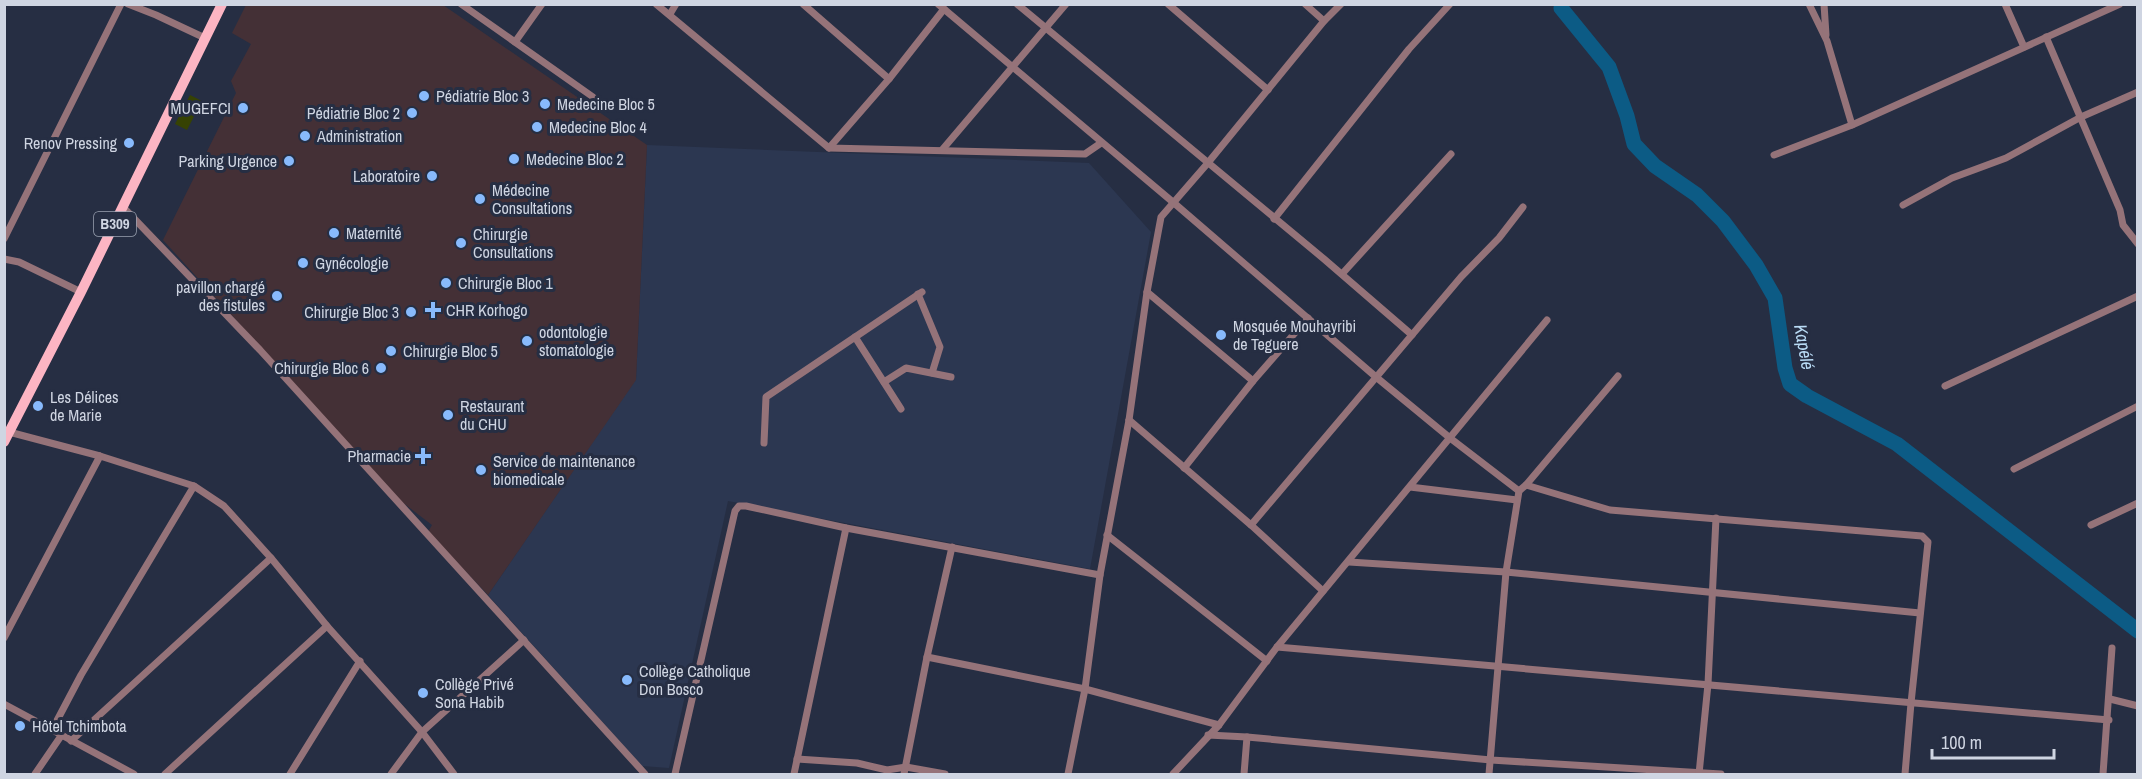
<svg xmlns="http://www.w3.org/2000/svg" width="2142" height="779" font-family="'Archivo Narrow',sans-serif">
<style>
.built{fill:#2c3751}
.medical{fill:#443036}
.green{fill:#364203}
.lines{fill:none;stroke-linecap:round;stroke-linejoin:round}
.river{stroke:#0c5b85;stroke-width:15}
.street{stroke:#957379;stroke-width:7}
.primary{stroke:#fcb5c3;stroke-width:10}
.poi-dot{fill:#88bafc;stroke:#262e43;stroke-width:2}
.labels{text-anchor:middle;stroke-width:6;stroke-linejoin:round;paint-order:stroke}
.shield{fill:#262e43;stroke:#9ca3b2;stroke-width:1.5}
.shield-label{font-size:15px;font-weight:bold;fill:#cfd5e2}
.poi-label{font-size:16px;fill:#cfd5e2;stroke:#262e43;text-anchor:start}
.water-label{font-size:18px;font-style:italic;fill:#b9dbf5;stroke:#262e43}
</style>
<rect width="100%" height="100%" fill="#262e43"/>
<polygon class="built" points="647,145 1089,163 1151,232 1090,569 728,501 669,768 642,766 488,595 636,379"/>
<polygon class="medical" points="246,5 443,5 647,145 636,380 488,595 428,532 432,525 402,502 163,240 236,93 231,81 251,44 232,33"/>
<polygon class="green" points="190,95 202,101 187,130 175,124"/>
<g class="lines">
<polyline class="river" points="1562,4 1561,8 1609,67 1627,116 1634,144 1655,166 1697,195 1723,221 1756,265 1775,298 1785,368 1790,384 1807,396 1897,444 2138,631"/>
<g class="street">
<polyline points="128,4 156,15 205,38"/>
<polyline points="461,4 593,97"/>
<polyline points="656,4 829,148 1085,154 1101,143"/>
<polyline points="803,4 889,79"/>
<polyline points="938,4 1174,203 1376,377 1450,438 1519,491"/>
<polyline points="1017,4 1324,259 1412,335"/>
<polyline points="1168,4 1268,90"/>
<polyline points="1305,4 1324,21"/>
<polyline points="1809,4 1827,41 1852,125"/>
<polyline points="1824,4 1826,35"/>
<polyline points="2005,4 2024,47"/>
<polyline points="670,14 676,4"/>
<polyline points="2046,37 2120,210 2123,225 2138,244"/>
<polyline points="515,42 542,4"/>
<polyline points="829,148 889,79 944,9"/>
<polyline points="942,150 1066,4"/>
<polyline points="1774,155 1852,125 2120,4"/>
<polyline points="1903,205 1952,178 2006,158 2081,117 2138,92"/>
<polyline points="123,207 260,350 645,774"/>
<polyline points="1274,219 1409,49 1450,4"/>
<polyline points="4,239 121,4"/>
<polyline points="4,259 19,262 81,292"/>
<polyline points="1342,274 1451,154"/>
<polyline points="1147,292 1253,381"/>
<polyline points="918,294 940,347 932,373"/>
<polyline points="855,337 901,409"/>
<polyline points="884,382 906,368 951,377"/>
<polyline points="1945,386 2138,296"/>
<polyline points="1129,420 1251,525 1323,591"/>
<polyline points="9,432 100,456 194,486 224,506 271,558 327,626 422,732 454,774"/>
<polyline points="764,443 766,397 922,292"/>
<polyline points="1184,468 1253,381 1308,318"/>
<polyline points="2014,469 2138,406"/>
<polyline points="1526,485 1610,510 1922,536 1928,542 1911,703 1905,774"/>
<polyline points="1410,487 1517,500"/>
<polyline points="1251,525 1461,277 1499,238 1523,207"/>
<polyline points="2091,525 2138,503"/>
<polyline points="1107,535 1267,661"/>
<polyline points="1349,562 1506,572 1920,613"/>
<polyline points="4,638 100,456"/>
<polyline points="1277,647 2109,720"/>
<polyline points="927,657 1085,689 1219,725"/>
<polyline points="2110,699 2138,706"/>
<polyline points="4,704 134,774"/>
<polyline points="52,730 81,675 194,486"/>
<polyline points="1208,735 1247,737 1491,760 1721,774"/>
<polyline points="71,741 271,558"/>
<polyline points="797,759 857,763 887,770 906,767 945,774"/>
<polyline points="35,774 61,736"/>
<polyline points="165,774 327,626"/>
<polyline points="290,774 360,661"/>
<polyline points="391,774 422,732 524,640"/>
<polyline points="675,774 735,511 739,506 746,506 846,528 1100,575"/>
<polyline points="794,774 846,528"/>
<polyline points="904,774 927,657 952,547"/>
<polyline points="1068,774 1085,689 1100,575 1129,420 1147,292 1161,217 1207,164 1324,21 1341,4"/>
<polyline points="1173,774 1219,725 1277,647 1547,320"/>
<polyline points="1244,774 1247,737"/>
<polyline points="1489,774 1506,572 1519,491 1526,485 1618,376"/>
<polyline points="1699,774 1708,684 1716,518"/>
<polyline points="2103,774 2112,648"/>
</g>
<polyline class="primary" points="4,442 81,292 222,4"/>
</g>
<g class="poi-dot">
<circle cx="424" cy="96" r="6"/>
<circle cx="545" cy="104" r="6"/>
<circle cx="243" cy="108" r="6"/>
<circle cx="412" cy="113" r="6"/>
<circle cx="537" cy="127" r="6"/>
<circle cx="305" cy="136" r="6"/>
<circle cx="129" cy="143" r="6"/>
<circle cx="514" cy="159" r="6"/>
<circle cx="289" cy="161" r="6"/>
<circle cx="432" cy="176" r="6"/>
<circle cx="480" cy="199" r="6"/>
<circle cx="334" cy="233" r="6"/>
<circle cx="461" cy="243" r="6"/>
<circle cx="303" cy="263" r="6"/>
<circle cx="446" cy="283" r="6"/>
<circle cx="277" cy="296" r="6"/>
<path d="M430 301h6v6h6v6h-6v6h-6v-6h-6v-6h6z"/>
<circle cx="411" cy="312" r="6"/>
<circle cx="1221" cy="335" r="6"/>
<circle cx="527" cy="341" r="6"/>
<circle cx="391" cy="351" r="6"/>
<circle cx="381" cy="368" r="6"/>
<circle cx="38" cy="406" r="6"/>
<circle cx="448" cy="415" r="6"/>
<path d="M420 447h6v6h6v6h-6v6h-6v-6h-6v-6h6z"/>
<circle cx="481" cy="470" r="6"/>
<circle cx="627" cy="680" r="6"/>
<circle cx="423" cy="693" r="6"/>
<circle cx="20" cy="726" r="6"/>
</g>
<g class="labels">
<rect class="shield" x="94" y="212" width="42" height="24" rx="4.5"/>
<g class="shield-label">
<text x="115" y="229">B309</text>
</g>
<g class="poi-label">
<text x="436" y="102">Pédiatrie Bloc 3</text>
<text x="557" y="110">Medecine Bloc 5</text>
<text x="231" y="114" text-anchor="end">MUGEFCI</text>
<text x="400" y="119" text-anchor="end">Pédiatrie Bloc 2</text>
<text x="549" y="133">Medecine Bloc 4</text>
<text x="317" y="142">Administration</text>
<text x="117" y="149" text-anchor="end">Renov Pressing</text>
<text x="526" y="165">Medecine Bloc 2</text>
<text x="277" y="167" text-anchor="end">Parking Urgence</text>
<text x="420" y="182" text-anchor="end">Laboratoire</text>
<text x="492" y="196">Médecine<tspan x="492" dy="18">Consultations</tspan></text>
<text x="346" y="239">Maternité</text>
<text x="473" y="240">Chirurgie<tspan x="473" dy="18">Consultations</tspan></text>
<text x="315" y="269">Gynécologie</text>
<text x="458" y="289">Chirurgie Bloc 1</text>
<text x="265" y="293" text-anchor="end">pavillon chargé<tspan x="265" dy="18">des fistules</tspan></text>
<text x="446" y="316">CHR Korhogo</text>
<text x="399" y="318" text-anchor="end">Chirurgie Bloc 3</text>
<text x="1233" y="332">Mosquée Mouhayribi<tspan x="1233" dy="18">de Teguere</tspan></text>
<text x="539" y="338">odontologie<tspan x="539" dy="18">stomatologie</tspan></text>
<text x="403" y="357">Chirurgie Bloc 5</text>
<text x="369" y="374" text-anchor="end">Chirurgie Bloc 6</text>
<text x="50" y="403">Les Délices<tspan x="50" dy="18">de Marie</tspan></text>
<text x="460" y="412">Restaurant<tspan x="460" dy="18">du CHU</tspan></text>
<text x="411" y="462" text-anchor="end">Pharmacie</text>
<text x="493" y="467">Service de maintenance<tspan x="493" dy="18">biomedicale</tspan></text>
<text x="639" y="677">Collège Catholique<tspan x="639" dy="18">Don Bosco</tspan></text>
<text x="435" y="690">Collège Privé<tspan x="435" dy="18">Sona Habib</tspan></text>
<text x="32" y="732">Hôtel Tchimbota</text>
</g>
<g class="water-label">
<text transform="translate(1804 347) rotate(80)" y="6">Kapélé</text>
</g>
</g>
<rect width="2142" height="779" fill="none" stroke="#cfd5e2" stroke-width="12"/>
<path d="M1932 749v9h122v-9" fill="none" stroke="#cfd5e2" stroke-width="3"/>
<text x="1941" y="749" font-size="18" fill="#cfd5e2" stroke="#262e43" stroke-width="4.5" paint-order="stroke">100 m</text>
</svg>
